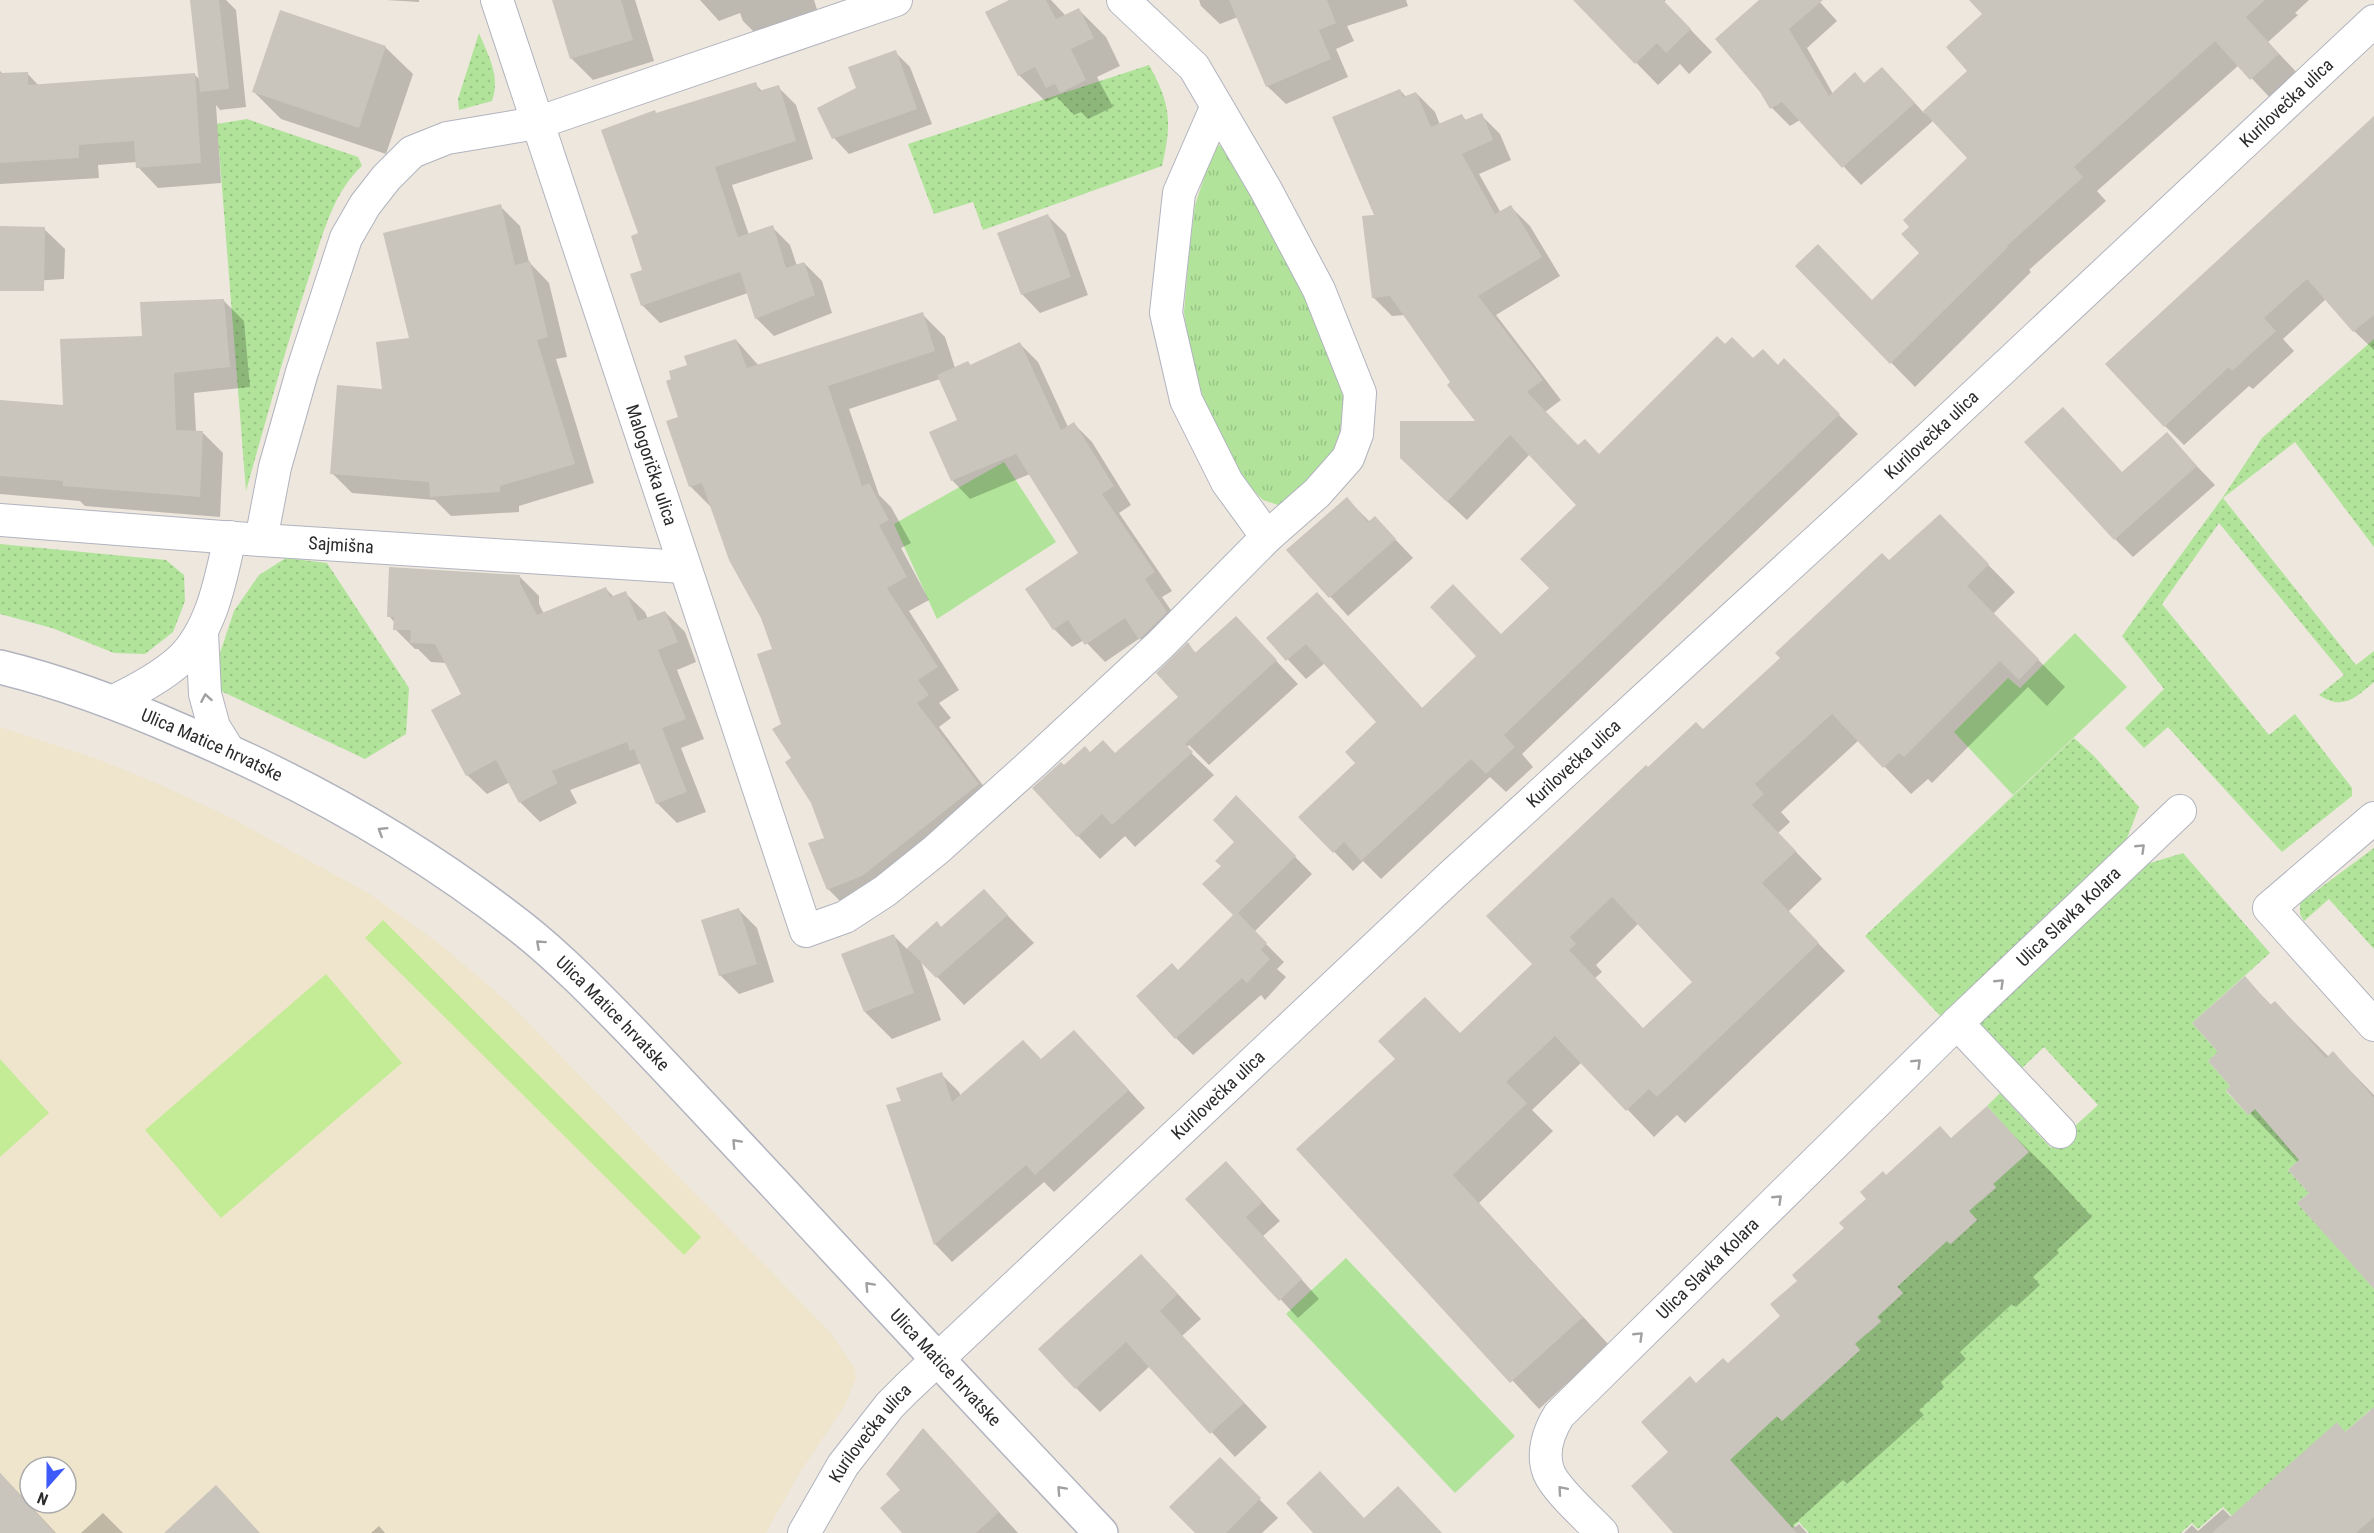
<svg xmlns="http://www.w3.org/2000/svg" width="2374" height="1533" font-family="'Roboto Condensed',sans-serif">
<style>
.education{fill:#efe5cd;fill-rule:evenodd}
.grass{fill:url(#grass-dots)}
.park{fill:url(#park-tufts)}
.garden{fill:#b1e49a}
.pitch{fill:#c4eb96}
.shadow{fill:#0003;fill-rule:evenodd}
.building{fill:#c9c5bc;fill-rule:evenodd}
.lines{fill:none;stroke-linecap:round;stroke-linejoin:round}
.minor-casing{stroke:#b1b3bf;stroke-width:34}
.secondary-casing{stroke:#b1b3bf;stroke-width:36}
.minor{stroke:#fff;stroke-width:32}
.secondary{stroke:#fff;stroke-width:33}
.oneway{stroke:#a0a0a0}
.labels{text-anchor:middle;stroke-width:6;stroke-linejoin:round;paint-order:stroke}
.street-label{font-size:18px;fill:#2b2b2b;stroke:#fff}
</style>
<defs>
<pattern id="grass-dots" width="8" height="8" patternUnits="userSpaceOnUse" patternTransform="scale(1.5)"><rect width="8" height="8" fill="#b1e49a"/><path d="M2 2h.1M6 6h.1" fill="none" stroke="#98c485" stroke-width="1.8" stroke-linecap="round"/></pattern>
<pattern id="park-tufts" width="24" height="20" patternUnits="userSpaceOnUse" patternTransform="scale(1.5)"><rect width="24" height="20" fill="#b1e49a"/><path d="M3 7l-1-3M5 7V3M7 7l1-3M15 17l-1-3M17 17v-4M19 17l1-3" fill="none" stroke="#98c485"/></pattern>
</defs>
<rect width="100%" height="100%" fill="#ede7dd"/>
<path class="education" d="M0 727 95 758 166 787 233 819 370 894 440 944 510 1004 829 1331 854 1367 856 1378 852 1388 845 1405 800 1472 766 1533H0ZM30 1467H66V1503H30Z"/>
<g class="grass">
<path d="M479 33C488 55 501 77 492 101L459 110 458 99Z"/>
<path d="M1149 65C1171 104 1172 123 1162 166L983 230 973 202 934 214 908 144Z"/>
<path d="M247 119 358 157 362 166C331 194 321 242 308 280 285 350 266 420 246 491L217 124Z"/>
<path d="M2374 339V547L2295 442 2223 498 2356 665 2374 651V682C2355 698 2343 711 2319 695L2344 675 2219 523 2162 604 2269 735 2295 714 2352 788V796L2282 852 2168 727 2144 748 2125 728 2164 689 2122 636 2223 497 2262 438Z"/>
<polygon points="0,544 166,560 184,575 185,601 173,632 145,654 114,653 52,628 0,614"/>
<polygon points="286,558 327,563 409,688 406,734 365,759 219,690 219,656 234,611 259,575"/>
<polygon points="2074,738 2094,756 2139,807 2126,841 1945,1021 1865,936"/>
<polygon points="2374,848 2374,949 2329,899 2304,921 2300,914 2300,903"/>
<polygon points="2183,853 2270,953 2192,1023 2218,1052 2208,1061 2230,1086 2226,1091 2248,1115 2255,1109 2280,1137 2305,1155 2288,1170 2309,1193 2297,1203 2346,1257 2371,1278 2368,1282 2374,1289 2374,1414 2370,1410 2345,1432 2337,1423 2232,1516 2223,1507 2198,1529 2192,1523 2181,1533 1809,1533 1799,1522 1792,1528 1723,1452 1730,1459 1777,1416 1782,1421 1860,1350 1841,1329 1868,1333 1881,1322 1877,1317 1903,1293 1893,1282 1947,1241 1951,1244 1977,1220 1957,1198 1981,1201 1996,1188 1993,1184 2028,1152 1987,1106 2000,1093 2051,1148 2098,1105 2044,1047 2020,1070 1977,1025 2147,864"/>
</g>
<polygon class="park" points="1215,145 1230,147 1240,160 1324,338 1345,394 1339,438 1325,469 1297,497 1278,505 1263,500 1234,471 1210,417 1191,361 1184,312 1189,253 1195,205"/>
<g class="garden">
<polygon points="1004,462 1056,542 937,619 894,524"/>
<polygon points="2075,633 2127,687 2013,795 1954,732 2008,678 2020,688"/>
<polygon points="1346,1258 1515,1436 1455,1493 1286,1314"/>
</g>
<g class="pitch">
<polygon points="383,920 701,1237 684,1255 365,938"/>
<polygon points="326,974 402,1063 221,1218 145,1130"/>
<polygon points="0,1059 49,1113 0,1157"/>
</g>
<g class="shadow">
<polygon points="192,0 226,0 236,10 246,107 220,110 216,105 221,183 158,188 138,167 137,162 98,165 99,178 0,184 0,71 4,75 27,73 39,86 195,75 201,81"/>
<polygon points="386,0 419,0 419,2"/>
<polygon points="554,0 635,0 654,61 593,80 571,58"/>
<polygon points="700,0 814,0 820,19 761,39 743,21 740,13 719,21"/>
<polygon points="1012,0 1051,0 1066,16 1079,10 1106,37 1120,66 1097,77 1113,107 1088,119 1081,112 1074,115 1057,97 1046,102 1019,75"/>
<polygon points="1199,0 1406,0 1408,6 1347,26 1354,41 1336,49 1348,77 1286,104 1267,86 1238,17 1220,24 1201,6"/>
<polygon points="1575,0 1666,0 1664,2 1712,52 1689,74 1680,64 1658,85"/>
<polygon points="1761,0 1818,0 1837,21 1807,48 1833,94 1865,84 1900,87 1924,113 1969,71 1987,0 2309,0 2295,13 2298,15 2268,42 2302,78 2275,103 2239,65 2097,191 2106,201 2029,270 2031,272 1915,387 1797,266 1872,301 1922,253 1969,158 1934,120 1861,185 1800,120 1790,126 1772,108"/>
<polygon points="385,47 413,74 386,154 281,119 254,92"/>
<polygon points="895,52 910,67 932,124 849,154 834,138"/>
<polygon points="755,84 763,92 778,87 796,105 813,159 732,185 749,235 772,227 790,245 797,266 804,263 822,281 832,313 774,336 756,318 748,293 660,323 642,305 644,271 640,234 657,115"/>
<polygon points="1400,90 1406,97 1416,93 1435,112 1440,125 1462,116 1467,121 1481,115 1500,134 1511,160 1479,174 1501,213 1511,207 1530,226 1560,276 1496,315 1561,400 1545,412 1578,447 1600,455 1725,346 1753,360 1778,367 1784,360 1858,434 1522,754 1533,767 1506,792 1490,777 1381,879 1363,861 1353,871 1300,817 1357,763 1378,722 1325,663 1306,679 1268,638 1336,613 1423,709 1551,588 1578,505 1530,454 1467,520 1421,477 1478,422 1405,315 1392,316 1373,297 1376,216"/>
<polygon points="2374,119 2374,350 2354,331 2326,299 2283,339 2294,351 2253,389 2249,386 2184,445 2165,426"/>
<polygon points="500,206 520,226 529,262 549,283 567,357 556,359 594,483 519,506 519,512 451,516 435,500 352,493 332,473 383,390 411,339"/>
<polygon points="1047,215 1066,234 1088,295 1040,313 1022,294"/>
<polygon points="0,228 44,229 65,249 64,279 0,283"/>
<polygon points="223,300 244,321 250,387 194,393 196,432 203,433 223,453 220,517 85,506 80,501 0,494 0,402 64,407 143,338"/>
<polygon points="922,314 945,337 955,368 968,362 971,366 1020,344 1038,362 1068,427 1074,424 1092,442 1131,505 1119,513 1172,591 1162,597 1185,631 1159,657 1140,638 1105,662 1084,640 1072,647 1054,629 1080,554 1030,474 970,499 952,480 960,421 940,379 849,409 879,495 891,507 911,543 901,548 929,600 909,611 959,690 939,703 951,718 939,727 1000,808 851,912 828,889 826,838 793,759 783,724 774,650 763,618 713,509 690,486 680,418 689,366 736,340 759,366"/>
<polygon points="2166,434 2215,485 2133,557 2115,539 2123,473"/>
<polygon points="1347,499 1370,522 1375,518 1413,558 1348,616 1288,550"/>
<path d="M1940 516 2015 592 1993 614 2065 687 2047 706 2028 687 1932 783 1928 779 1911 794 1859 740 1781 812 1790 822 1778 833 1822 879 1788 912 1845 971 1685 1123 1677 1115 1654 1137 1582 1062 1532 1110 1553 1131 1479 1203 1609 1345 1539 1409 1298 1149 1460 1035 1534 964 1648 769 1703 731ZM1639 923 1695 982 1644 1030 1595 978 1602 972 1596 965Z"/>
<polygon points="519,576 539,596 539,604 544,614 606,589 614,597 625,593 645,612 648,619 665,612 685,632 696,662 677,670 704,739 681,748 706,812 677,823 657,803 641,763 570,790 577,803 540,822 520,802 510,782 487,794 467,775 463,694 446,663 431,662 418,649 415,649 395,629 395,623 389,616"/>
<polygon points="1236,618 1298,684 1209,765 1189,745 1186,748 1214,775 1135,847 1125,836 1100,859 1078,836 1064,767 1090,754 1115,754 1180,697 1188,645 1197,654"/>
<polygon points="1236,797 1312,874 1254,932 1284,962 1277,969 1286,977 1265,1000 1261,995 1193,1055 1176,1038 1179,972 1235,915 1223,866 1236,842"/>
<polygon points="984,891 1034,943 964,1005 920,959 941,1020 892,1039 865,1012 894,936 907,949 937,923 942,928"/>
<polygon points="739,910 757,928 774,982 739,994 720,975"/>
<polygon points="2245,978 2272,1006 2275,1003 2329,1057 2333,1053 2374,1095 2374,1287 2311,1193 2298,1163 2228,1090 2232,1087 2221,1052"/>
<polygon points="1091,1049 1145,1108 1054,1192 1044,1182 952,1262 935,1244 888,1106 903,1102 941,1074 959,1092 961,1097 1042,1061"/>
<polygon points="1986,1108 2051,1172 2092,1217 2057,1250 2059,1253 2033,1277 2040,1285 2016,1307 2012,1304 1960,1352 1966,1359 1941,1382 1944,1387 1919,1410 1924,1415 1847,1484 1843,1480 1793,1525 1795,1527 1799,1524 1807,1533 1675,1533 1670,1452 1696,1384 1728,1365 1782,1316 1799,1281 1846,1229 1887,1176 1951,1140"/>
<polygon points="1244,1182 1280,1221 1263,1236 1319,1299 1298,1318 1187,1199"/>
<polygon points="1165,1280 1201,1319 1182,1336 1267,1427 1235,1457 1150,1366 1100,1412 1076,1388"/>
<polygon points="2374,1416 2374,1533 2184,1533 2192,1525 2198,1531 2223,1509 2232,1518"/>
<polygon points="943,1450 1018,1533 904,1533"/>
<polygon points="1220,1460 1278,1518 1262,1533 1197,1533"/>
<polygon points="0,1473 56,1533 0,1533"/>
<polygon points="103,1513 123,1533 81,1533"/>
<polygon points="379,1526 385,1533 371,1533"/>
</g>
<g class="building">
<polygon points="190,0 219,0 229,89 200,92"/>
<polygon points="552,0 621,0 633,40 570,59"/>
<polygon points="1009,0 1046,0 1056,19 1079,8 1094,38 1071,49 1086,80 1060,93 1055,84 1046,88 1035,67 1018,76 985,12"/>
<polygon points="1229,0 1327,0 1336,23 1319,30 1331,59 1266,87"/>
<polygon points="1573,0 1663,0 1691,29 1666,53 1657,43 1635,64"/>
<polygon points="1759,0 1823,0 1789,29 1829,96 1855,72 1864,83 1882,67 1915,103 1842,168 1782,102 1770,109 1760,92 1715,39"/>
<polygon points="1969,0 2265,0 2246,17 2279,54 2250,80 2215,41 2074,167 2083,177 2007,246 2008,247 1890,364 1795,266 1818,244 1872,300 1919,253 1901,234 1909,227 1903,220 1967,158 1923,111 1967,71 1946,47 1982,14"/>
<polygon points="280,10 386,46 359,128 252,92"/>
<polygon points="896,50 917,109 832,139 817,108 856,88 848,67"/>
<polygon points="28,72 28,85 195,73 201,163 136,168 134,141 79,145 79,158 0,163 0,73"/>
<polygon points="756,82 759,91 779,85 796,141 715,167 738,237 773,225 786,268 804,262 815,295 755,319 740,272 641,306 630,274 642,270 631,236 638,233 601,130 655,110 656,113"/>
<polygon points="1400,89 1403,97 1416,92 1431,127 1462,114 1465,120 1482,113 1493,140 1462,154 1495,214 1511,205 1542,257 1478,296 1543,380 1527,392 1578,445 1585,439 1599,454 1717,336 1725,344 1732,337 1753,358 1763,349 1778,365 1784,358 1840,414 1504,735 1515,747 1486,774 1471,759 1361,861 1344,842 1333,853 1298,817 1355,763 1345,752 1376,722 1306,644 1286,661 1266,638 1317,592 1422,708 1476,656 1430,607 1453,584 1501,634 1549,588 1520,559 1576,505 1510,435 1447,502 1400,458 1400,421 1475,421 1447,385 1450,382 1390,296 1372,298 1362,216 1374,215 1332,117"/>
<polygon points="2374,116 2374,315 2353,332 2307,279 2264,318 2276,331 2232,371 2229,367 2164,427 2105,364"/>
<polygon points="501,204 515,265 530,261 548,337 537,340 575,464 500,486 500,492 430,497 429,482 330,474 337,385 382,389 376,342 409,338 383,233"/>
<polygon points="1048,214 1071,277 1021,295 997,233"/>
<polygon points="0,226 45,227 44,291 0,291"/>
<polygon points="224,299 230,367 174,373 176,430 203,431 200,497 63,486 63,481 0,476 0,400 63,405 60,339 142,336 140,302"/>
<polygon points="923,312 935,351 828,386 862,486 869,483 889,520 879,525 907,577 887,588 938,667 918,680 929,695 917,703 979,784 862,876 827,890 808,843 824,838 811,803 785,762 791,758 772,729 781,724 757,654 772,649 761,618 729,560 702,483 689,487 666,421 678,417 666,381 671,379 669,371 687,365 684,356 736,339 747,368"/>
<polygon points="1020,342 1061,430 1074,422 1114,486 1102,494 1155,572 1145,579 1167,612 1139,640 1125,618 1085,645 1068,620 1053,630 1025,589 1078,553 1016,454 951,481 929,432 957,420 937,375 968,361 970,365"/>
<polygon points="2063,407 2122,472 2167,432 2197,466 2114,540 2024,442"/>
<polygon points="1347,497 1368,522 1375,516 1396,539 1329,598 1286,550"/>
<path d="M1940 514 1989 564 1967 586 2039 659 2019 680 2000 661 1904 757 1899 753 1883 768 1832 714 1755 784 1764 794 1752 805 1796 851 1762 883 1819 943 1657 1097 1649 1089 1626 1111 1555 1036 1506 1082 1527 1103 1453 1175 1583 1317 1510 1383 1296 1149 1395 1059 1378 1041 1425 997 1460 1033 1532 964 1486 916 1646 765 1648 767 1696 722 1703 729 1780 658 1775 653 1882 553 1889 560ZM1612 897 1692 982 1643 1028 1569 950 1576 944 1570 937Z"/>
<polygon points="389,567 520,575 520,583 537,615 606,587 610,597 626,591 638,621 665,611 678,642 658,650 686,719 662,728 687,792 656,804 634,749 630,751 627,742 552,771 558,783 519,803 496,760 466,776 431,710 461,694 435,644 410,643 411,630 393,630 394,617 387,617"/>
<polygon points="1236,616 1277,660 1185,744 1193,752 1112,825 1102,814 1077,837 1032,788 1061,762 1064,765 1085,746 1090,752 1103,740 1115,753 1178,697 1156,673 1188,642 1195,653"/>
<polygon points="1236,795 1296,856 1238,913 1267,943 1261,950 1270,959 1247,983 1242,978 1175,1039 1136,996 1172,963 1178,970 1233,915 1202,884 1221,866 1215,861 1234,842 1213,820"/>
<polygon points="984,889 1008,915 936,978 907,948 937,921 941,927"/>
<polygon points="739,908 757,964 719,976 701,920"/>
<polygon points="894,934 914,993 864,1012 841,954"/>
<polygon points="2245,976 2270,1005 2275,1001 2326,1058 2333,1051 2374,1098 2374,1289 2297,1203 2309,1193 2288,1170 2299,1160 2255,1109 2248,1115 2226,1090 2230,1086 2208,1061 2218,1052 2192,1023"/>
<polygon points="1074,1030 1129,1090 1035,1175 1026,1165 934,1245 886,1105 901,1101 896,1088 942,1072 952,1102 1023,1040 1041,1059"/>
<polygon points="1987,1106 2029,1152 1993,1184 1996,1187 1969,1211 1977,1220 1950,1244 1947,1241 1897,1287 1903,1293 1877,1317 1881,1321 1855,1344 1860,1350 1782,1421 1777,1416 1730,1460 1797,1533 1673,1533 1631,1486 1668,1452 1641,1422 1690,1376 1696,1383 1723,1358 1728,1363 1780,1316 1770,1304 1797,1281 1792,1275 1844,1228 1839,1223 1866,1199 1860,1192 1883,1171 1886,1175 1940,1126 1951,1138"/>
<polygon points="1226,1161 1263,1202 1246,1217 1302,1279 1279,1301 1185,1199"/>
<polygon points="1141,1254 1178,1294 1160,1311 1244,1403 1210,1434 1126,1342 1075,1389 1038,1349"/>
<polygon points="2374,1407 2374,1517 2356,1533 2212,1533 2337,1422 2345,1432"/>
<polygon points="923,1428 999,1512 976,1533 902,1533 880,1508 900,1490 886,1474"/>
<polygon points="1220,1457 1261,1498 1226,1533 1195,1533 1169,1507"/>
<polygon points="1320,1471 1364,1518 1398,1486 1442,1533 1313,1533 1286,1503"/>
<polygon points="0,1473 55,1533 0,1533"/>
<polygon points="216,1485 260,1533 164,1533"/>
</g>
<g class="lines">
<g class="minor-casing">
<g id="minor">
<path id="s1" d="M497 0 806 931 845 917 885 891 936 850 1035 761 1160 645 1267 537 1317 493 1348 458 1357 434 1360 393 1319 290 1266 190 1194 67 1123 0"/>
<polyline points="1216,108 1179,193 1166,313 1186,400 1227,482 1267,537"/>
<path id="s2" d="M0 520 261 540 683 567"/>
<polyline points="261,540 275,467 302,372 346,238 365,205 386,178 412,152 447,138 537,123 896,0"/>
<polyline points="202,633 205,694 214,727 229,751"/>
<path d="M112 702C135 691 160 678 179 661 212 631 221 578 230 537"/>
<polyline points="2374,818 2269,908 2374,1025"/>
<polyline points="1957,1023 2060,1132"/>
<path id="s3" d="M804 1533 843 1465 890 1405 907 1388 1449 878 1932 435 2374 21"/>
<path id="s4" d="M1602 1533C1589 1519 1556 1490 1549 1473 1541 1453 1549 1431 1559 1415L1957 1023 2180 811"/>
</g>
</g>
<g class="secondary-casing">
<g id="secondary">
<path id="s5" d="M0 667C62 682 123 705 182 731 304 782 418 846 522 928 561 959 596 995 631 1031 679 1081 726 1132 773 1182 882 1300 991 1417 1101 1533"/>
</g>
</g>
<use href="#minor" class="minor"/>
<use href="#secondary" class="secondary"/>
</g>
<defs><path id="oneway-chevron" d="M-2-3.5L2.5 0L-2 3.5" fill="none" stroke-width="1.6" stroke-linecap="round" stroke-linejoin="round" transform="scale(1.5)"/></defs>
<g class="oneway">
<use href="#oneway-chevron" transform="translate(206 698) rotate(-100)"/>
<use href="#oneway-chevron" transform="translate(382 831) rotate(-148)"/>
<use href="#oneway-chevron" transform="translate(2141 848) rotate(-44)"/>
<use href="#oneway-chevron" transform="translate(540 944) rotate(-138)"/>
<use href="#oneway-chevron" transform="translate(2000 983) rotate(-44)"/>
<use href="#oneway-chevron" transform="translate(1917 1063) rotate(-44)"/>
<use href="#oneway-chevron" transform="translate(736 1143) rotate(-133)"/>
<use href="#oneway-chevron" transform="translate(1778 1199) rotate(-44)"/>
<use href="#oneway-chevron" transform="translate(869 1286) rotate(-133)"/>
<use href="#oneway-chevron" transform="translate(1639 1336) rotate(-44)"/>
<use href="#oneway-chevron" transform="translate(1061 1490) rotate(-133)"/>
<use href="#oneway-chevron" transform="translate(1562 1490) rotate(-131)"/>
</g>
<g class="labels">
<g class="street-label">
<text dy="6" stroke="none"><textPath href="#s3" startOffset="2064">Kurilovečka ulica</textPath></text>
<text dy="6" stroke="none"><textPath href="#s3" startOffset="1578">Kurilovečka ulica</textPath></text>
<text dy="6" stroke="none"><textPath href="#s1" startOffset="490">Malogorička ulica</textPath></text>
<text dy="6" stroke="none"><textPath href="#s2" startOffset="342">Sajmišna</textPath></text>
<text dy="6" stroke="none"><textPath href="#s5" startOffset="226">Ulica Matice hrvatske</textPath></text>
<text dy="6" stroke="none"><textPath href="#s3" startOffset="1092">Kurilovečka ulica</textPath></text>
<text dy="6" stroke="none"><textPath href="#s4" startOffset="854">Ulica Slavka Kolara</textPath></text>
<text dy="6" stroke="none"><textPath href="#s5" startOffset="712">Ulica Matice hrvatske</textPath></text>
<text dy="6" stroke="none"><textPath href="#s3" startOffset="606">Kurilovečka ulica</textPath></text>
<text dy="6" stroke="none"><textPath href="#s4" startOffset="350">Ulica Slavka Kolara</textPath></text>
<text dy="6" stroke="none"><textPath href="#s5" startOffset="1198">Ulica Matice hrvatske</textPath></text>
<text dy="6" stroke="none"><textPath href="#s3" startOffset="120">Kurilovečka ulica</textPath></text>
</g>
</g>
<g transform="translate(48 1485) rotate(201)"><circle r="28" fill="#ffffff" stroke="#aaaaaa" stroke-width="1.5"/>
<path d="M0-4.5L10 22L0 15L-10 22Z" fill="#3d5bfa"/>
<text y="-9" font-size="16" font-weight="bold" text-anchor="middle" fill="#2b2b2b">N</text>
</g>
</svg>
